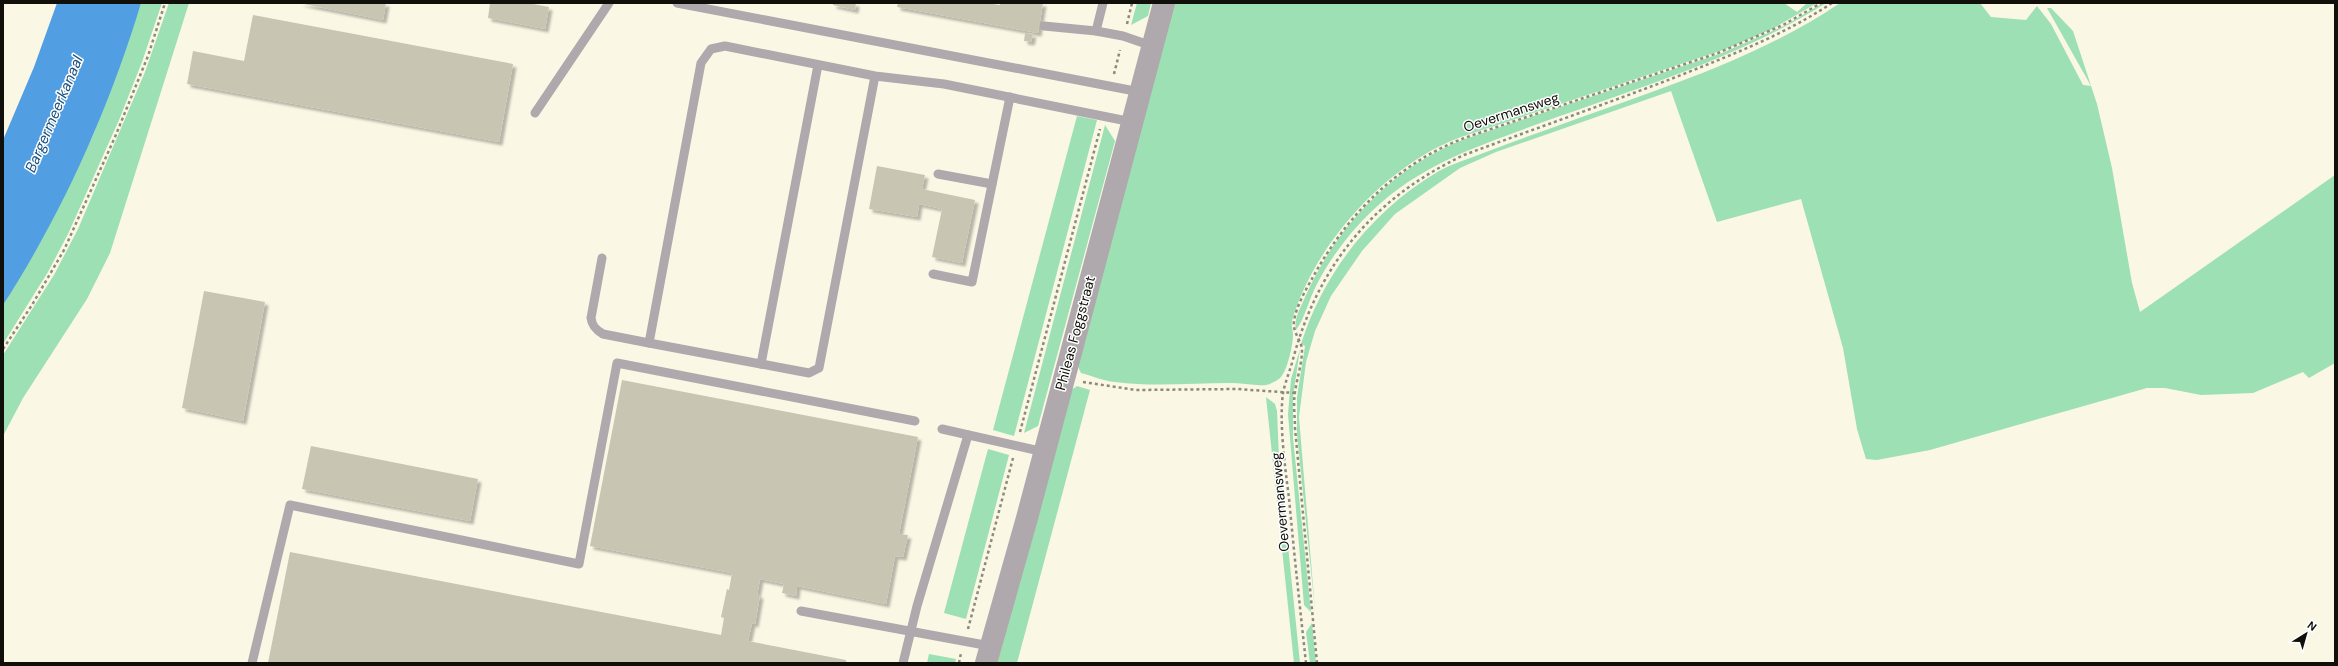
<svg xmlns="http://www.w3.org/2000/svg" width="2338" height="666" font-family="'DM Sans',sans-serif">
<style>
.green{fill:#9ce0b3}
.water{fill:#519fe2}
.building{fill:#c8c5b3;filter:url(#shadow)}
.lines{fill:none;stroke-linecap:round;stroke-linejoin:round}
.path{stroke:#8c8a7e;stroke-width:2.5;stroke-dasharray:3 3;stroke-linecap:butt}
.service{stroke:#afa8ad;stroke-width:9}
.tertiary{stroke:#afa8ad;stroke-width:22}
.labels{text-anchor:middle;stroke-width:3;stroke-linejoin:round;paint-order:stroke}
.street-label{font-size:14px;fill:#100f09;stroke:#fff}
.water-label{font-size:15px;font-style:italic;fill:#19507d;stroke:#fff}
</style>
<defs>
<filter id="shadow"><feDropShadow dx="3.5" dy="3.5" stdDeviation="1" flood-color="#0004"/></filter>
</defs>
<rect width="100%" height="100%" fill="#faf7e5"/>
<g class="green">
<polygon points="141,3 162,3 142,62 119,120 68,234 48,272 3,344 3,305 41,241 94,133"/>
<polygon points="169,3 189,3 110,253 87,299 23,398 3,436 3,355 54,275 78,229 145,72"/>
<polygon points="1137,3 1151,3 1148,16 1131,25"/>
<path d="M1174 3H1784L1797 12 1807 3H1817L1772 29 1723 50 1461 137C1387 164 1314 244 1292 321 1291 326 1293 330 1293 335 1293 345 1287 372 1280 378 1276 381 1271 384 1266 385 1255 386 1242 383 1230 383 1192 383 1154 387 1115 382 1103 381 1093 376 1081 373L1077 365Z"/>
<path d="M1823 3H1826C1740 57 1641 87 1546 121 1482 145 1423 162 1372 211 1350 232 1330 258 1316 286 1309 299 1305 318 1296 330 1293 319 1302 305 1306 295 1337 226 1394 166 1465 139L1722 53 1784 26Z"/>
<path d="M1840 3H1980L1991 17 2026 20 2037 6 2051 24 2083 85 2091 86 2047 8H2051L2073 31 2097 104 2112 168 2132 283 2140 312 2335 175V363L2309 378 2303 372 2253 393 2201 395 2165 388H2147L1930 450 1877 460 1866 459 1857 429 1843 348 1801 199 1717 222 1671 91 1496 152 1460 168 1395 214 1362 251 1331 296 1315 331 1306 362 1299 417 1315 610 1297 434V397L1305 346 1301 344C1324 271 1374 209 1439 171 1450 165 1462 161 1473 157 1508 143 1544 131 1579 118 1666 87 1764 55 1840 3Z"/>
<polygon points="1077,116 1097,120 1014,436 993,430"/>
<polygon points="1105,125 1115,141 1038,426 1024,433"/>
<polygon points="1300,349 1293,397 1293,438 1311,612 1304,605 1288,414 1291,379"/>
<polygon points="1077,386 1090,390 1017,663 997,663 1070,391"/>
<polygon points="1266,397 1275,404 1277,411 1279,458 1300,663 1294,663"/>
<polygon points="988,449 1009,455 966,619 944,613"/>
<polygon points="1312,623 1316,663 1310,663 1306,632"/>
<polygon points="929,654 956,659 955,663 927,663"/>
</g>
<path class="water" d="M57 3H141C109 109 63 212 3 305V140L34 67Z"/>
<g class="building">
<polygon points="299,3 386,3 383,20"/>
<polygon points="490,3 528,3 549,7 545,29 488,18"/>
<polygon points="833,3 856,3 855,10 833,5"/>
<polygon points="898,3 986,3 1000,5 1000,3 1043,3 1038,33 897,7"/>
<polygon points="253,15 513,64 499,142 187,84 193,51 244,61"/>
<polygon points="1025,33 1033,34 1031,42 1024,41"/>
<polygon points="877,166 925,175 922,189 975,200 962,263 932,257 942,209 919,204 917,217 869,209"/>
<polygon points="204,291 265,302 243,421 182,408"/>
<polygon points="622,380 918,437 899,534 908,535 903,557 895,556 886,604 797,586 796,596 782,593 784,584 760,579 757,595 760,595 755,624 752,623 748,641 846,660 846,663 268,663 290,552 721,635 724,618 721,617 727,589 729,590 732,573 590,546"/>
<polygon points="311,446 478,479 470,521 302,489"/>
</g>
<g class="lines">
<g class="path">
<polyline points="1127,24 1132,3"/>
<polyline points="1114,74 1120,50"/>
<polyline points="3,349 32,305 64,250 115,137 148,56 165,3"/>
<polyline points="1083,382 1136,390 1237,389 1295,393"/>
<polyline points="1020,432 1100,129"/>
<polyline points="968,629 1013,458"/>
<polyline points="959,663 961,653"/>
<path d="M1306 663C1300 608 1294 553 1289 498 1285 467 1279 423 1283 393 1285 383 1289 373 1292 363 1317 266 1373 198 1464 155 1534 129 1606 104 1676 77 1731 55 1782 36 1832 3"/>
<path d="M1317 663 1295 428C1295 416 1293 404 1295 392 1297 378 1302 364 1302 350 1302 341 1292 332 1294 321 1296 307 1306 289 1313 277 1348 213 1401 160 1470 136L1718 53 1783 25 1821 3"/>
</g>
<g class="service">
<polyline points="677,3 1140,92"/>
<polyline points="1103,3 1096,31 1123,36 1152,46"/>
<polyline points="1044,26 1096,31"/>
<polyline points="875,76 819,368 809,373 649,343 701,63 711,49 725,46 875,76 944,84 1132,122"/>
<polyline points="535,113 609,3"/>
<polyline points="938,174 992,184"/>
<path d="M602 258 591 318C592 326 596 330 603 334L649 343"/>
<polyline points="933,274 972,282 1010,97"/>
<polyline points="761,364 818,65"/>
<polyline points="942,429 1044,452"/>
<polyline points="801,611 990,646"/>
<polyline points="252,663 290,505 579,564 617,363 915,421"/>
<polyline points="903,663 917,606 968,435"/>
</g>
<polyline class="tertiary" points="986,663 1027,518 1164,3"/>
</g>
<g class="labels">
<g class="street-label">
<text transform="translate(1511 112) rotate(-18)" y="5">Oevermansweg</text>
<text transform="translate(1075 333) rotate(-75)" y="5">Phileas Foggstraat</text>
<text transform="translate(1280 502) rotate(-95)" y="5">Oevermansweg</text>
</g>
<g class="water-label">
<text transform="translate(54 114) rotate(-67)" y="5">Bargermeerkanaal</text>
</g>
</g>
<rect width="2338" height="666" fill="none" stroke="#100f09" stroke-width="8"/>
<g transform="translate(2306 634) rotate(37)" stroke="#ffffff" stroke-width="3" paint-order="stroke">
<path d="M0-3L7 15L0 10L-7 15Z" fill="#100f09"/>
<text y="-6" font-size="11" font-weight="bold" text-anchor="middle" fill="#100f09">N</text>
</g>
</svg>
